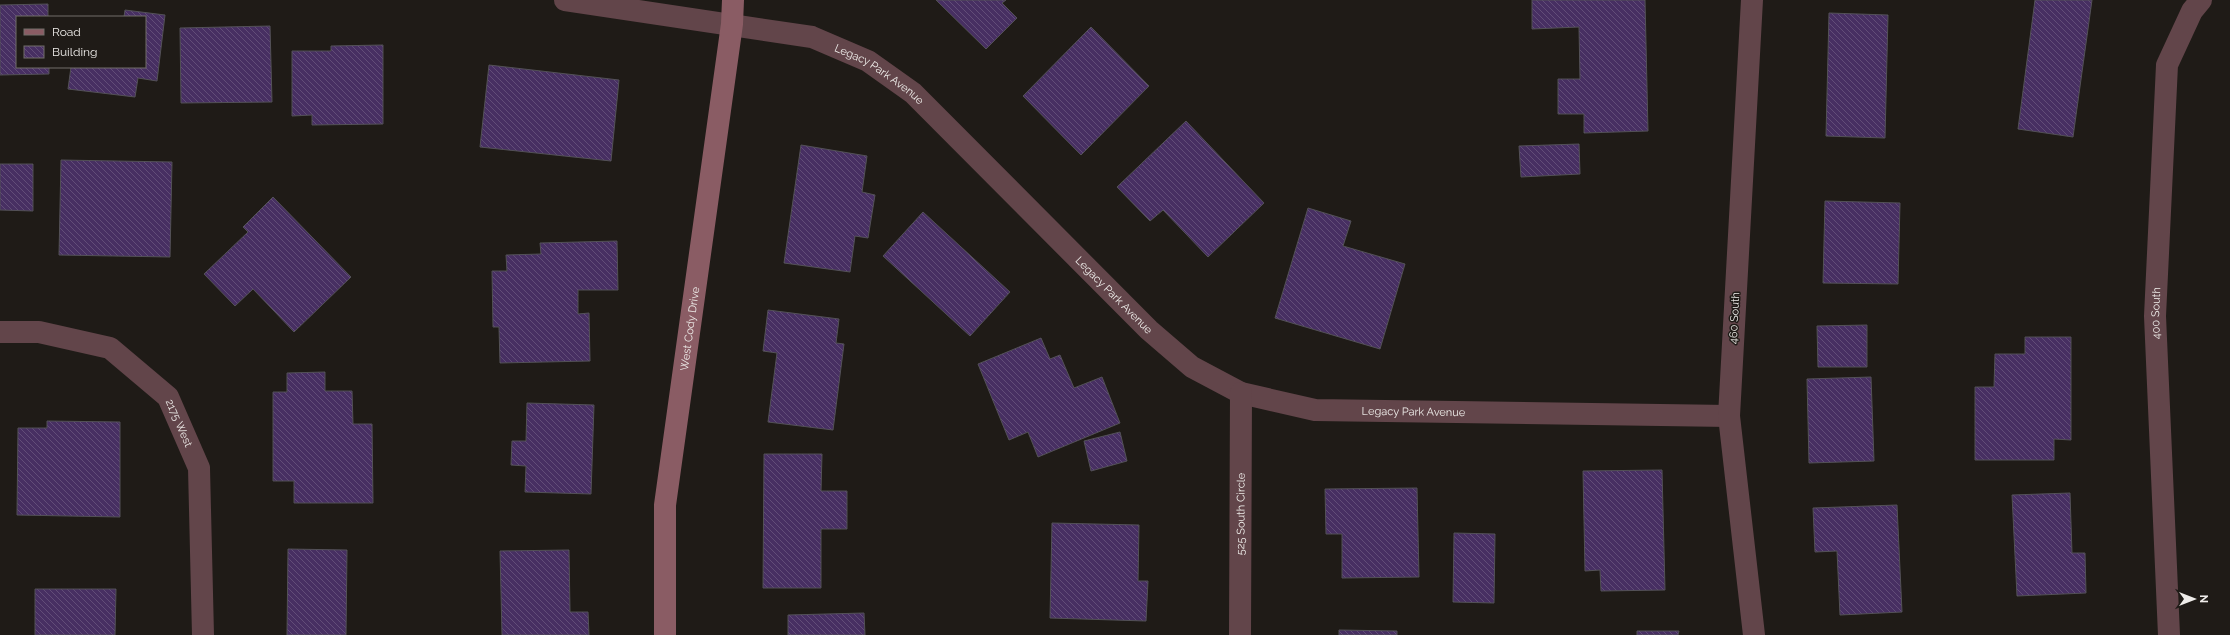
<svg xmlns="http://www.w3.org/2000/svg" width="2230" height="635" font-family="Raleway,sans-serif">
<style>
.building{fill:url(#building-back-hatch);stroke:#535157}
.lines{fill:none;stroke-linecap:round;stroke-linejoin:round}
.street{stroke:#62454a;stroke-width:22}
.secondary{stroke:#8a5c64;stroke-width:22}
.labels{text-anchor:middle;stroke-width:3;stroke-linejoin:round;paint-order:stroke}
.street-label{font-size:11px;fill:#eeece9;stroke:#1f1b17}
</style>
<defs>
<pattern id="building-back-hatch" width="6" height="6" patternUnits="userSpaceOnUse"><rect width="6" height="6" fill="#472f62"/><path d="M-1 5l2 2M0 0l6 6M5-1l2 2" fill="none" stroke="#624d78"/></pattern>
</defs>
<rect width="100%" height="100%" fill="#1f1b17"/>
<g class="building">
<polygon points="936,0 1006,0 1002,3 1017,18 986,49"/>
<polygon points="1532,0 1645,0 1648,131 1584,133 1584,114 1558,114 1558,79 1580,79 1579,27 1532,29"/>
<polygon points="2035,0 2092,0 2073,137 2018,129"/>
<polygon points="48,4 48,17 17,17 17,67 49,67 49,74 0,75 0,5"/>
<polygon points="125,10 165,15 157,81 138,78 135,97 68,89 71,67 145,67 145,17 124,17"/>
<polygon points="1829,13 1888,15 1885,138 1826,136"/>
<polygon points="270,26 272,102 181,103 180,28"/>
<polygon points="1091,27 1149,86 1081,155 1023,96"/>
<polygon points="383,45 383,124 312,125 312,115 292,116 292,51 331,51 331,46"/>
<polygon points="489,65 619,80 611,161 480,147"/>
<polygon points="1186,121 1264,203 1208,257 1163,210 1150,221 1117,187"/>
<polygon points="1579,144 1580,174 1521,177 1519,146"/>
<polygon points="801,145 867,156 862,192 875,195 868,238 855,236 850,272 784,263"/>
<polygon points="61,160 172,162 170,257 59,255"/>
<polygon points="0,164 33,164 33,211 0,210"/>
<polygon points="273,197 351,277 294,332 253,289 235,306 204,274 248,232 243,227"/>
<polygon points="1825,201 1900,203 1898,284 1823,283"/>
<polygon points="1308,208 1351,221 1343,246 1405,264 1380,349 1275,318"/>
<polygon points="923,212 1010,292 970,336 883,256"/>
<polygon points="617,241 618,290 578,290 578,314 589,313 590,361 500,363 499,327 493,327 492,271 507,271 506,255 541,254 540,243"/>
<polygon points="768,310 839,319 836,343 844,344 833,430 768,422 777,353 763,351"/>
<polygon points="1867,325 1867,367 1818,367 1817,326"/>
<polygon points="2025,337 2071,337 2071,440 2054,439 2054,460 1975,460 1975,387 1994,387 1995,354 2025,354"/>
<polygon points="1041,338 1050,359 1060,355 1074,388 1102,377 1120,423 1038,457 1028,432 1009,440 978,364"/>
<polygon points="325,372 325,391 352,391 353,424 372,424 373,503 294,503 294,481 273,481 273,392 287,392 287,373"/>
<polygon points="1871,377 1874,461 1809,463 1807,379"/>
<polygon points="527,403 594,405 591,494 525,492 526,466 511,465 512,441 526,441"/>
<polygon points="47,421 120,422 120,517 17,515 18,428 47,428"/>
<polygon points="1120,432 1127,461 1091,471 1084,441"/>
<polygon points="764,454 822,454 821,491 847,491 847,529 821,529 821,588 763,588"/>
<polygon points="1662,470 1665,590 1601,591 1600,570 1585,571 1583,471"/>
<polygon points="1417,488 1419,577 1342,578 1342,534 1326,534 1325,489"/>
<polygon points="2070,493 2072,553 2085,553 2086,593 2017,596 2012,495"/>
<polygon points="1897,505 1902,612 1840,615 1837,551 1815,552 1813,508"/>
<polygon points="1052,523 1139,525 1138,581 1148,581 1146,621 1050,618"/>
<polygon points="1454,533 1495,534 1494,603 1453,602"/>
<polygon points="288,549 347,550 346,635 287,635"/>
<polygon points="569,550 570,612 588,612 589,635 502,635 500,551"/>
<polygon points="35,589 116,589 115,635 35,635"/>
<polygon points="864,613 865,635 788,635 788,615"/>
<polygon points="1339,630 1397,631 1397,635 1339,635"/>
<polygon points="1637,631 1679,631 1678,635 1637,635"/>
</g>
<g class="lines">
<g class="street">
<path id="s1" d="M565 0 812 37 868 61 913 93 1149 330 1192 367 1241 393 1315 410 1729 416"/>
<polyline points="1752,0 1729,416 1754,635"/>
<path id="s2" d="M0 332H39L110 348 168 397 199 468 203 635"/>
<path id="s3" d="M1240 635 1241 393"/>
<path id="s4" d="M2169 635 2155 316 2167 65 2192 11 2201 0"/>
</g>
<path class="secondary" id="s5" d="M665 635V505L732 24 733 0"/>
</g>
<g class="labels">
<g class="street-label">
<text dy="4" stroke="none"><textPath href="#s1" startOffset="327">Legacy Park Avenue</textPath></text>
<text dy="4" stroke="none"><textPath href="#s1" startOffset="651">Legacy Park Avenue</textPath></text>
<text dy="4" stroke="none"><textPath href="#s4" startOffset="322">400 South</textPath></text>
<text transform="translate(1734 318) rotate(-87)" y="4">460 South</text>
<text dy="4" stroke="none"><textPath href="#s5" startOffset="308">West Cody Drive</textPath></text>
<text dy="4" stroke="none"><textPath href="#s1" startOffset="987">Legacy Park Avenue</textPath></text>
<text dy="4" stroke="none"><textPath href="#s2" startOffset="216">2175 West</textPath></text>
<text dy="4" stroke="none"><textPath href="#s3" startOffset="121">525 South Circle</textPath></text>
</g>
</g>
<rect x="16" y="16" width="130" height="52" fill="#1f1b17" stroke="#726f6b"/>
<rect x="24" y="29" width="20" height="6" fill="#8a5c64" stroke="#726f6b"/>
<text x="52" y="36" font-size="12" fill="#eeece9">Road</text>
<rect x="24" y="46" width="20" height="12" fill="url(#building-back-hatch)" stroke="#726f6b"/>
<text x="52" y="56" font-size="12" fill="#eeece9">Building</text>
<g transform="translate(2194 599) rotate(90)" stroke="#1f1b17" stroke-width="3" paint-order="stroke">
<path d="M0-3L7 15L0 10L-7 15Z" fill="#eeece9"/>
<text y="-6" font-size="11" font-weight="bold" text-anchor="middle" fill="#eeece9">N</text>
</g>
</svg>
